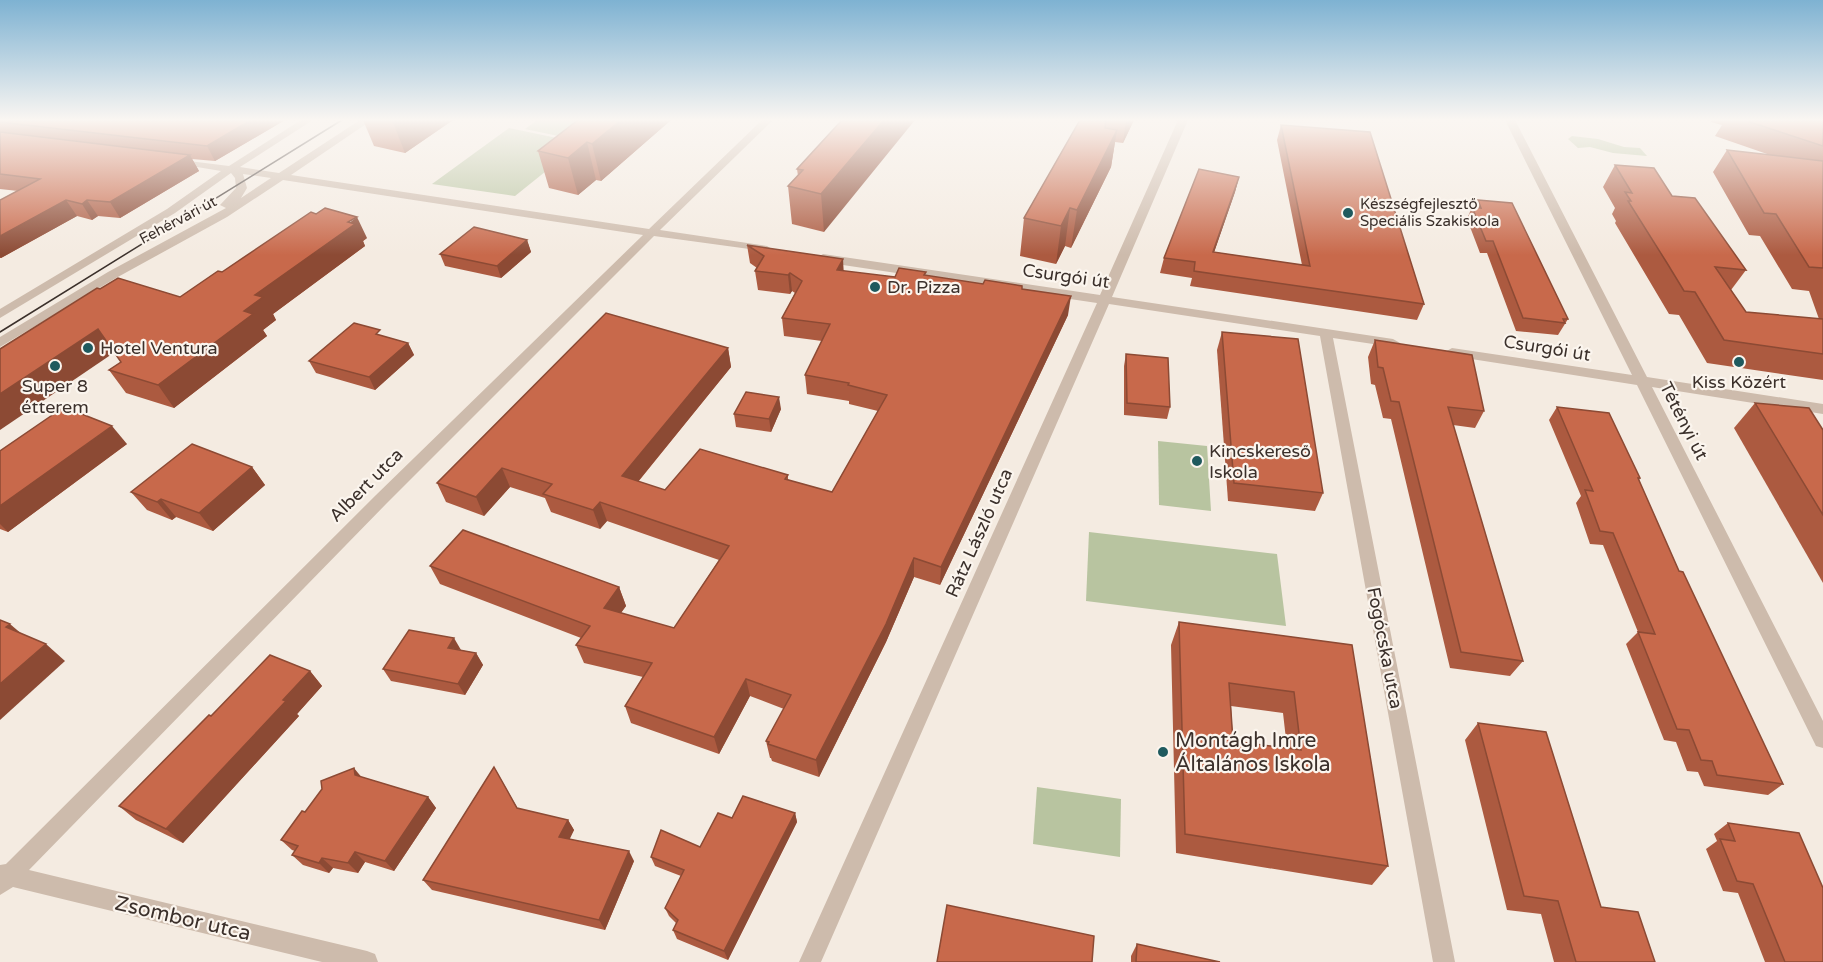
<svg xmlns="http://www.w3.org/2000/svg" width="1823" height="962" font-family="'Varela Round',sans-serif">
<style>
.green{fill:#b8c4a0}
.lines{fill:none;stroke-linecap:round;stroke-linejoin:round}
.minor{fill:#cdbbac;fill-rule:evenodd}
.tram{stroke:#3b302b;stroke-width:1.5}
.wall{fill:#ac5a40;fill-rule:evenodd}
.shaded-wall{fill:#8c4a34}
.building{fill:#c8694b;stroke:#8c4a34;stroke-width:1.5;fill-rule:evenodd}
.poi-dot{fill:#1f5a5e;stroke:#fbf5ee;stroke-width:2}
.labels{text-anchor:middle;stroke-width:4.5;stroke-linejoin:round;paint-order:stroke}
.far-poi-label{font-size:15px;fill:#3b302b;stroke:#fbf5ee;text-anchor:start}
.far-street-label{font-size:15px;fill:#3b302b;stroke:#fbf5ee}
.street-label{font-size:18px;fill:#3b302b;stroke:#fbf5ee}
.poi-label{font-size:18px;fill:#3b302b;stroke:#fbf5ee;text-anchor:start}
.near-poi-label{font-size:21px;fill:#3b302b;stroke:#fbf5ee;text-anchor:start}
.near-street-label{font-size:21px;fill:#3b302b;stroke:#fbf5ee}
</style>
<rect width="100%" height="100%" fill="#f4ebe1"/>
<g class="green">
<polygon points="537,120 591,120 568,138 525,129"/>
<polygon points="509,128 581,143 515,196 432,184"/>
<polygon points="1572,136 1598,139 1624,147 1640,148 1647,156 1613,153 1590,147 1578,148 1568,139"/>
<polygon points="1158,441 1207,446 1211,511 1159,505"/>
<polygon points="1089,532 1277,554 1286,626 1086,601"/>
<polygon points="1037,787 1121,799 1120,857 1033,844"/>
</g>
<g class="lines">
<g class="minor">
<path d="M301 120H313L240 167 279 173 360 120H372L291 175 649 229 762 120H773L660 230 767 246 773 250 771 252 654 236 386 504 29 870 367 951 375 954 378 962H322L13 887 0 895V865L6 864 376 495 643 235 283 180 227 217 116 278 0 347V337L108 272 226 208 220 205 236 188 235 178 231 173 175 213 0 318V309L167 209 221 171 173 163V159L229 166ZM243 174 271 178 241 198 247 188Z"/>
<polygon points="1178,120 1188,120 1112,297 1393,339 1400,343 1393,347 1333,338 1455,962 1433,962 1320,336 1109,304 821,962 799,962 1097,303 823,262 817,258 823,254 1100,295"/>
<polygon points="1505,120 1515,120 1647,377 1823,404 1823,414 1652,387 1823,721 1823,748 1816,746 1637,385 1452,356 1445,352 1452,348 1632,375"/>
</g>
<polyline class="tram" points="0,332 342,120"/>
</g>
<g class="wall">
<polygon points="0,120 285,120 215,161 192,159 199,171 120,218 98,216 92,220 77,216 1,258 0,258 0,200 18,191 0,189"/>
<polygon points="363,120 453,120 405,153 374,146"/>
<polygon points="578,120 671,120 601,181 596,180 578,195 549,188 538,151"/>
<polygon points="842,120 824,232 792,224 788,186 798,176 797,169"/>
<polygon points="1080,120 1134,120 1123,143 1115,142 1111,167 1071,248 1065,246 1056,264 1020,256 1024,218"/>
<polygon points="1711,120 1823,120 1823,380 1707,363 1679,315 1669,314 1615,223 1616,221 1612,214 1615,208 1603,187 1615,165 1672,196 1746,270 1731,290 1746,312 1819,319 1809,291 1792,289 1760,236 1749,235 1713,172 1727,150 1770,155 1715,136 1722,125 1711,122"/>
<polygon points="1281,125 1424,304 1417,320 1190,286 1192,278 1160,273 1164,258 1239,177 1235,192 1214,252 1302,265 1277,140"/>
<polygon points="1478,200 1568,319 1558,335 1516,331 1487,253 1480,253 1467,219 1472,207 1474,208"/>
<polygon points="367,238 363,241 365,246 273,314 276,320 263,330 267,336 174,408 126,393 109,370 121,362 100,289 180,297 222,272"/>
<polygon points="527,240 531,252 501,278 445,266 440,254"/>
<polygon points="747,245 844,271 895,277 926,276 983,284 1022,286 1022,289 1068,315 940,585 914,577 886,642 819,777 772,761 771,758 770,758 766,741 784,709 750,696 719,754 631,723 625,706 643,677 584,663 576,645 581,638 440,584 430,566 619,587 626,606 621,613 674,628 719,560 607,521 600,529 551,512 545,498 510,487 484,516 446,502 437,483 728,348 731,367 638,482 665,490 788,475 788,480 832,492 878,411 849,404 849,401 807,394 805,375 822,341 784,336 782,318 795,293 792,291 790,294 758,290 755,271 757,268 750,263"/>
<polygon points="1222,332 1323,493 1315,511 1228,501 1217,350"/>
<polygon points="382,336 408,343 414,355 375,390 316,373 309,361"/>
<polygon points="1375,340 1484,411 1475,428 1453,425 1523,661 1510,676 1450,668 1391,419 1383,418 1375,385 1371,384 1368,357"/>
<polygon points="1126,354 1170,407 1167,419 1124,415 1124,366"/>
<polygon points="1755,403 1823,430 1823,583 1734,428"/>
<polygon points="1557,407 1640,478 1639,480 1679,571 1783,784 1768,795 1704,786 1698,772 1687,771 1676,742 1664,740 1626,644 1638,632 1603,545 1590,544 1576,503 1581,496 1549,420"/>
<polygon points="781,409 771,432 736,427 734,414"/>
<polygon points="127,444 8,532 0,529 0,451"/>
<polygon points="252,467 265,485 213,531 176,517 172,520 147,510 131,492"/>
<path d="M1179 622 1352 645 1388 866 1372 885 1176 853 1171 645ZM1231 706 1283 713 1287 748 1233 741Z"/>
<polygon points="460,650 476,653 483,665 465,695 391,681 383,669"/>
<polygon points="310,671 322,686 297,714 299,716 183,843 136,820 119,806 211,716"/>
<polygon points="1478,723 1601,907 1655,962 1554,962 1541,914 1507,910 1465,740"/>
<polygon points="494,767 518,809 568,820 574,830 569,839 634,861 605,930 432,890 423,880"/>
<polygon points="362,777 428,797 436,808 394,871 365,862 358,873 333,868 329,873 303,865 292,855 295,851 292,850 281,840 305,812"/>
<polygon points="795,813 797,822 728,960 677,939 673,930 676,923 669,916 665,908 681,876 655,866 651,857 700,847 732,818"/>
<polygon points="1728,823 1823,962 1765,962 1738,893 1723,891 1706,849 1717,841 1714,834"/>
<polygon points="1137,944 1220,962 1131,962 1131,956"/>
</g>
<g class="shaded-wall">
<polygon points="251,120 285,120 215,161 207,146"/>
<polygon points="392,120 453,120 405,153"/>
<polygon points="621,120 671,120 601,181 592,144"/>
<polygon points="884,120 915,120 824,232 821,194"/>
<polygon points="1126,120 1134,120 1123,143"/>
<polygon points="1117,130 1111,167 1071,248 1077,210"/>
<polygon points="587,142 596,180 578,195 568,158"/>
<polygon points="190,155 199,171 120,218 110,202"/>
<polygon points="1239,177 1235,192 1209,267 1213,252"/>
<polygon points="66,200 77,216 1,258 0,257 0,236"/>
<polygon points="87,200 98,216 92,220 82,204"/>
<polygon points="1070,208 1065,246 1056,264 1061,226"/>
<polygon points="357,217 367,238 363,241 365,246 273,314 276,320 263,330 267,336 174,408 158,385 244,311 255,295"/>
<polygon points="527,240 531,252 501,278 497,266"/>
<polygon points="843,259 844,277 837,270"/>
<polygon points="790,273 792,291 790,294 788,275"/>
<polygon points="1071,296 1068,315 940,585 941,567"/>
<polygon points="98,329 115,352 0,430 0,394"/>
<polygon points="408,343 414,355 375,390 369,377"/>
<polygon points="728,348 731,367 627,495 622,476"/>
<polygon points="779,397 781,409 771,432 769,419"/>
<polygon points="112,426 127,444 8,532 0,524 0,506"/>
<polygon points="252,467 265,485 213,531 199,513"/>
<polygon points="502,468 510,487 484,516 476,497"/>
<polygon points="161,499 176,517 172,520 157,502"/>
<polygon points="600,502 607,521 600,529 593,510"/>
<polygon points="914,558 914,577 886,642 819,777 816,760"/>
<polygon points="619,587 626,606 611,626 604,608"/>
<polygon points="10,624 30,641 6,627"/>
<polygon points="454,638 461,650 448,648"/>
<polygon points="46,644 65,661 0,720 0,684"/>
<polygon points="476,653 483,665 465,695 458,684"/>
<polygon points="310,671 322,686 297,714 299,716 183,843 166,829"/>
<polygon points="746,679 750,696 719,754 714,737"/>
<polygon points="354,768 363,779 355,775"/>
<polygon points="428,797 436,808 394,871 385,861"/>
<polygon points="795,813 797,822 728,960 724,951"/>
<polygon points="568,820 574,830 566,847 559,837"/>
<polygon points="629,851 634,861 605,930 599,920"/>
<polygon points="355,852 365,862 358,873 348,863"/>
<polygon points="322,858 333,868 329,873 319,863"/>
</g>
<g class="building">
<polygon points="0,120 251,120 207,146 0,122"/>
<polygon points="578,120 621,120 592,144 587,142 568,158 538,151"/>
<polygon points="842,120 884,120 821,194 788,186 803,170 797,169"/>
<polygon points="1080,120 1106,120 1105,128 1117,130 1077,210 1070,208 1061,226 1024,218"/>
<polygon points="1744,120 1823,120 1823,146"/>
<polygon points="1281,125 1370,132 1424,304 1194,271 1195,262 1164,258 1199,169 1239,177 1213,252 1310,266"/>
<polygon points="0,132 190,155 110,202 87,200 82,204 66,200 0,236 0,200 40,179 0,174"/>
<polygon points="1727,150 1823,161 1823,268 1809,267 1776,214 1764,213"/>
<polygon points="1615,165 1654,168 1672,196 1695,198 1746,270 1715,267 1746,312 1823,319 1823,354 1724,340 1695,292 1684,291 1667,263 1628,201 1631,201 1625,192 1632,193"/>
<polygon points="1478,200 1512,203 1568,319 1563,319 1565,323 1523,318 1493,241 1486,241 1472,207 1481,208"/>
<polygon points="325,208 357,217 348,222 355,224 255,295 263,297 244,311 253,314 158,385 109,370 121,362 98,329 0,394 0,349 97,288 100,289 118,278 180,297 218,271 222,272 311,212 316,214"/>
<polygon points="474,227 527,240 497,266 440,254"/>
<polygon points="747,245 843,259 837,270 895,277 899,268 926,272 924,275 983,284 985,280 1022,286 1022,289 1071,296 941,567 914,558 886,624 816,760 768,744 769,742 766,741 791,695 746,679 714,737 625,706 652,663 576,645 590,626 430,566 463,530 619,587 604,608 674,628 729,546 600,502 593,510 543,494 552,484 502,468 476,497 437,483 606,313 728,348 622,476 665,490 700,449 788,475 785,479 832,492 887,395 848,385 849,383 805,375 830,324 782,318 802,281 790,273 788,275 755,271 764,256"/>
<polygon points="354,323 380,330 376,334 408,343 369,377 309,361"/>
<polygon points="1222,332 1298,339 1323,493 1234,483"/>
<polygon points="1375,340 1472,355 1484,411 1448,407 1523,661 1461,652 1399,402 1391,401 1383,368 1378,367"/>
<polygon points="1126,354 1168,358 1170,407 1127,403"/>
<polygon points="746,392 779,397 769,419 734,414"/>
<polygon points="1755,403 1809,408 1823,430 1823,515"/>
<polygon points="64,407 112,426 0,506 0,451"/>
<polygon points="1557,407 1609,413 1640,478 1638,478 1679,571 1683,572 1783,784 1717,775 1712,761 1701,760 1689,730 1677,729 1638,632 1655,634 1613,533 1600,531 1585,490 1593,491"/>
<polygon points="192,444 252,467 199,513 161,499 157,502 131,492"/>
<polygon points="0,620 10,624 6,627 46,644 0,684"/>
<path d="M1179 622 1352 645 1388 866 1185 834ZM1229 683 1294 692 1301 750 1233 741Z"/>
<polygon points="409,630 454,638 448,648 476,653 458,684 383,669"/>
<polygon points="270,655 310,671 283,700 286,701 166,829 119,806 209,715 211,716"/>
<polygon points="1478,723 1546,732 1601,907 1638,912 1655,962 1576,962 1558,901 1524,896"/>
<polygon points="494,767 517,808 568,820 559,837 629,851 599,920 423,880"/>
<polygon points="354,768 355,775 428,797 385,861 355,852 348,863 322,858 319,863 292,855 298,846 281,840 302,811 305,812 322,789 321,781"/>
<polygon points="743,796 795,813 724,951 673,930 678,920 665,908 684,870 651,857 661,830 700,847 718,813 732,818"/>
<polygon points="1728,823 1799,833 1823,888 1823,962 1785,962 1753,884 1737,881 1720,839 1735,841"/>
<polygon points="947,905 1094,936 1092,962 937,962"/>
<polygon points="1137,944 1220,962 1136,962"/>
</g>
<linearGradient id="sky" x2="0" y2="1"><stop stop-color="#7eb2d2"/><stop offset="0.47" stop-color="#faf6f2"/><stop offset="1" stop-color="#faf6f2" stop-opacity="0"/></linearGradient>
<rect width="1823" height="255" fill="url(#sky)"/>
<g class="poi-dot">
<circle cx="1348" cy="213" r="6"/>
<circle cx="875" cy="287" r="6"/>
<circle cx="88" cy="348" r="6"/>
<circle cx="1739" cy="362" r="6"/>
<circle cx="55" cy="366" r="6"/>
<circle cx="1197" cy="461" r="6"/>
<circle cx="1163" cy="752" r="6"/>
</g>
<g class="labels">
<g class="far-poi-label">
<text x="1360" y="209">Készségfejlesztő<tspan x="1360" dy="17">Speciális Szakiskola</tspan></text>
</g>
<g class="far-street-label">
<text transform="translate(178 220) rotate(-28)" y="5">Fehérvári út</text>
</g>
<g class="street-label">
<text transform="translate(1066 276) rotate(8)" y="6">Csurgói út</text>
<text transform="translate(1547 348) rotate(9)" y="6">Csurgói út</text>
<text transform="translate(1684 421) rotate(63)" y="6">Tétényi út</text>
<text transform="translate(366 485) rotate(-45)" y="6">Albert utca</text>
<text transform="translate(979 533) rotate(-66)" y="6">Rátz László utca</text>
<text transform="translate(1385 648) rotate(79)" y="6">Fogócska utca</text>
</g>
<g class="poi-label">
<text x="887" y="293">Dr. Pizza</text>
<text x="100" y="354">Hotel Ventura</text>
<text x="1739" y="388" text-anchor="middle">Kiss Közért</text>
<text x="55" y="392" text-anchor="middle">Super 8<tspan x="55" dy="21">étterem</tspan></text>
<text x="1209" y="457">Kincskereső<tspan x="1209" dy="21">Iskola</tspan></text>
</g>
<g class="near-poi-label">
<text x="1175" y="747">Montágh Imre<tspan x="1175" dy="24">Általános Iskola</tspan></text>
</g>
<g class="near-street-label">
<text transform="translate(183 918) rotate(13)" y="7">Zsombor utca</text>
</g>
</g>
</svg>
